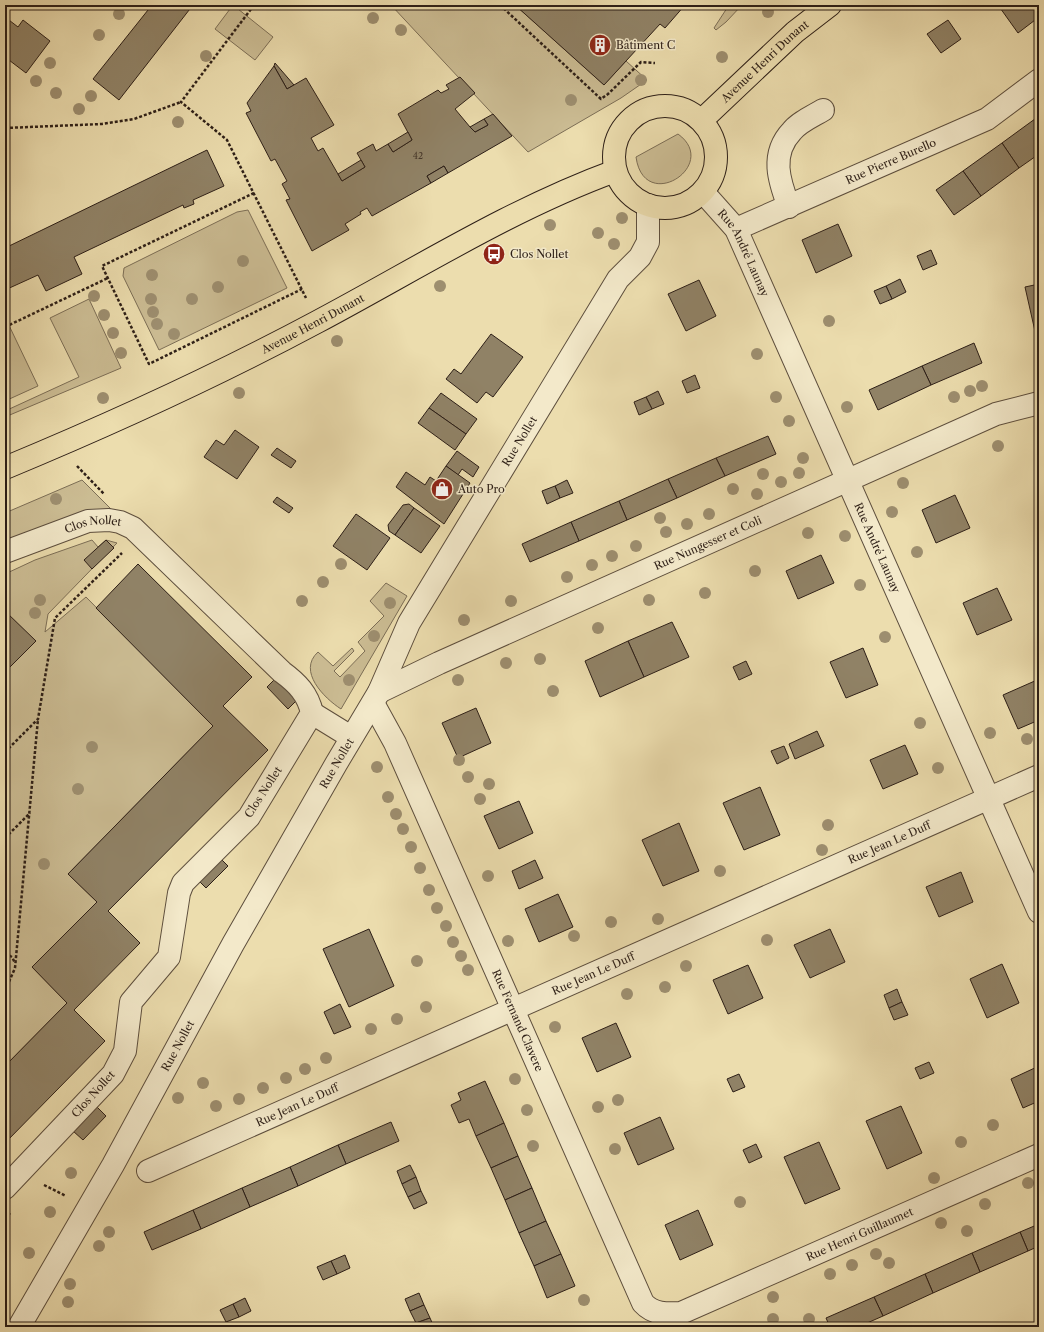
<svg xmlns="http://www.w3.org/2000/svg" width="1044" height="1332" font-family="'Libre Caslon Text',serif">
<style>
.green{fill:#ccbd94;stroke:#7c6e56}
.building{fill:#908266;stroke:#2d1f17}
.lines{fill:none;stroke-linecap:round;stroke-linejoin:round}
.minor-casing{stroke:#5d4e3d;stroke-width:24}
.major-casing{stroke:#2d1f17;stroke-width:24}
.path{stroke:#2d1f17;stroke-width:2.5;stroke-dasharray:3 2;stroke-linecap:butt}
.minor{stroke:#f3e9ca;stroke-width:22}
.major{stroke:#ecddae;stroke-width:22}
.tree{fill:#9d8e6f}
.labels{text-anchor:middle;stroke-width:3;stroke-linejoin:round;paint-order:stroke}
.number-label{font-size:9px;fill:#46382b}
.poi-label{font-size:11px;fill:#2d1f17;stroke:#f3e9ca;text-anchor:start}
.street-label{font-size:11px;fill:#2d1f17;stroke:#f3e9ca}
</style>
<rect width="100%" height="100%" fill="#ecddae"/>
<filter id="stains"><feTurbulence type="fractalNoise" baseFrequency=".005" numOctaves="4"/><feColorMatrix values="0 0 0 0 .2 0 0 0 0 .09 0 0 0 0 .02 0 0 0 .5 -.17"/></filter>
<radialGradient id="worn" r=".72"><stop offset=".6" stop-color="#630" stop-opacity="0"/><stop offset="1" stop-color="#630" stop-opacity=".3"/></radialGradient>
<g class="green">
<polygon points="233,5 273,37 255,60 215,29"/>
<polygon points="391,5 515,5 604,85 626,61 647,80 621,98 528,152"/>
<polygon points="729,5 742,5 726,22 716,30 714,28"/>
<path d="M678 134C721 165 644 215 636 157Z"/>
<polygon points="248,210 287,288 159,350 123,276 124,268 237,212"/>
<polygon points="89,299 121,368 5,417 5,411 79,377 50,318"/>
<polygon points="5,317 38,386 5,401"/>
<polygon points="82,480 114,512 5,543 5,513"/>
<polygon points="92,540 98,547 106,540 117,543 48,614 45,632 86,597 213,726 68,874 97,902 32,967 67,1003 5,1066 5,672 35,641 5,611 5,574 35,560"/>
<path d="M386 583 407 596 341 709C324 698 297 671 318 652L333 666 352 648 354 651 334 671 340 677 365 651 358 642 384 616 370 601Z"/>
</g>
<g class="building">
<polygon points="152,5 193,5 119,100 93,79"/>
<polygon points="515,5 685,5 665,28 660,24 604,85"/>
<polygon points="998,5 1039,5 1039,17 1018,33"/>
<polygon points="5,17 18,27 23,20 50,41 26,73 5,57"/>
<polygon points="948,20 961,39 941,53 927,34"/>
<polygon points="275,63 294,85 287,89 274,66"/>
<polygon points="274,66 287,89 306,78 334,125 311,138 318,151 323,148 342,181 365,167 357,153 373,144 376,151 388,144 393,152 412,140 398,114 438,90 441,93 449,89 446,85 460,77 475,93 455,109 470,127 475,132 488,125 484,119 493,114 512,136 448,173 444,166 427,176 431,183 372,216 367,208 360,212 361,214 345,224 349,230 312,251 286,200 290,199 282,184 287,181 275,159 271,161 246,113 251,111 247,103"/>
<polygon points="1039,116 1039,154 1019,168 1002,143"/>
<polygon points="484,119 488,125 475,132 470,127"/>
<polygon points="408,132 412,140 393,152 388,144"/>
<polygon points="1002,143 1019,168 981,196 963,171"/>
<polygon points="207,150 224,186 193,200 194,204 184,208 183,205 74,257 82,274 46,291 38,275 5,290 5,248"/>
<polygon points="361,160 365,167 342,181 338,174"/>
<polygon points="444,166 448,173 431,183 427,176"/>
<polygon points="963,171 981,196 954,215 936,190"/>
<polygon points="838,224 852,256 816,273 802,240"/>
<polygon points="931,250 937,264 923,270 917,256"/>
<polygon points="900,279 906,292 892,299 886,286"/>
<polygon points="699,280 716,316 686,331 668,294"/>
<polygon points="1039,284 1039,349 1025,287"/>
<polygon points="886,286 892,299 880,304 874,291"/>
<polygon points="491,334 523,357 493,397 486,392 477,403 446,379 454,369 461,374"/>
<polygon points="974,343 982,363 931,385 922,366"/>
<polygon points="922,366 931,385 878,410 869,390"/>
<polygon points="695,375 700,388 687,393 682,381"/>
<polygon points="658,391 664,404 652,409 646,397"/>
<polygon points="441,393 477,419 466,434 429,408"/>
<polygon points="646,397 652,409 639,415 634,402"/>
<polygon points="429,408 466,434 455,450 418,423"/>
<polygon points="235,430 259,447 237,479 204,457 216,440 224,445"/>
<polygon points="768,436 776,454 725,476 716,458"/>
<polygon points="277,448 296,461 291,468 271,455"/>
<polygon points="457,451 479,467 473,477 462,469 458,475 446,466"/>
<polygon points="716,458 725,476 677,498 668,479"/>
<polygon points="446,466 470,483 444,524 396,487 406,472 425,485 430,477 436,481"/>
<polygon points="668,479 677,498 627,520 619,501"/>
<polygon points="567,480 573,493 560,498 555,486"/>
<polygon points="555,486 560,498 547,504 542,491"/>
<polygon points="955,495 970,528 936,543 922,510"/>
<polygon points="277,497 293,508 289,513 273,502"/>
<polygon points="619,501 627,520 579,541 571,522"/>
<polygon points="409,504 414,508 395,535 389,531 388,525 403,505"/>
<polygon points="414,508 440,526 421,553 395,535"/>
<polygon points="356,514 390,538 367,570 333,546"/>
<polygon points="571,522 579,541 530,562 522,544"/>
<polygon points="106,540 114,548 92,569 84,560"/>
<polygon points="821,555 834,583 798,599 786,571"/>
<polygon points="138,564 252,677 223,706 268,750 108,911 140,943 74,1010 105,1041 5,1143 5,1066 67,1003 32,967 97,902 68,874 213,726 96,608"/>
<polygon points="997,588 1012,620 977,635 963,603"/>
<polygon points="5,611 36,641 5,672"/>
<polygon points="672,622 689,657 644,677 628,641"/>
<polygon points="628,641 644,677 600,697 585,661"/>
<polygon points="863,648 878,685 846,698 830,662"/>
<polygon points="746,661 752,674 739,680 733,667"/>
<polygon points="275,679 297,700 288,709 267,687"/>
<polygon points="1037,680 1039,720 1018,729 1003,695"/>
<polygon points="476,708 491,743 458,758 442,723"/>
<polygon points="817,731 824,746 795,759 789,744"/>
<polygon points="905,745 918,774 883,789 870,760"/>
<polygon points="784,746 789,758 777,764 771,751"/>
<polygon points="760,787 780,835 744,850 723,803"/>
<polygon points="519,801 533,833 499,849 484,816"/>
<polygon points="679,823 699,871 663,886 642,840"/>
<polygon points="220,858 228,866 206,888 198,880"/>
<polygon points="535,860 543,878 519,889 512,871"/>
<polygon points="961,872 973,902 939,917 926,887"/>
<polygon points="558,894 573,927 539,942 525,909"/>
<polygon points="369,929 394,986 349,1007 323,949"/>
<polygon points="830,929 845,962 810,978 794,945"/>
<polygon points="1002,964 1019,1003 987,1018 970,979"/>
<polygon points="748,965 763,998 728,1014 713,980"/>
<polygon points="897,989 902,1002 889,1008 884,995"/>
<polygon points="902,1002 908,1015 894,1020 889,1008"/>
<polygon points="340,1004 351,1027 334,1034 324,1012"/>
<polygon points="616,1023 631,1057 597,1072 582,1038"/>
<polygon points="929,1062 934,1073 920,1079 915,1068"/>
<polygon points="1039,1066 1039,1101 1023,1108 1011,1079"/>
<polygon points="739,1074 745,1087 733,1092 727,1079"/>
<polygon points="485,1081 504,1123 476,1136 469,1119 459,1123 451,1105 461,1100 458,1093"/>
<polygon points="901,1106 922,1153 887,1169 866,1121"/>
<polygon points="97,1107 106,1116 83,1140 73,1131"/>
<polygon points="660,1117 674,1149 638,1165 624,1133"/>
<polygon points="391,1122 399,1141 346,1164 338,1145"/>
<polygon points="504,1123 518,1156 491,1168 476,1136"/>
<polygon points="819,1142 840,1189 805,1204 784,1157"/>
<polygon points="756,1144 762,1157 749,1163 743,1150"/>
<polygon points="338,1145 346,1164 298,1186 290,1167"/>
<polygon points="518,1156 532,1188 505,1200 491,1168"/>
<polygon points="410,1165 416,1177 402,1184 397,1171"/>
<polygon points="290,1167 298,1186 250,1207 242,1188"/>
<polygon points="416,1177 421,1191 408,1197 402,1184"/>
<polygon points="242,1188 250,1207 201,1229 193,1210"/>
<polygon points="532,1188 546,1221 519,1233 505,1200"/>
<polygon points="421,1191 427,1203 414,1209 408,1197"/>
<polygon points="193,1210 201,1229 152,1250 144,1232"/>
<polygon points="698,1210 713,1245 680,1260 665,1225"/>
<polygon points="546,1221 561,1254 534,1266 519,1233"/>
<polygon points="1039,1224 1039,1246 1028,1251 1020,1232"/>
<polygon points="1020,1232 1028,1251 980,1272 972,1253"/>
<polygon points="972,1253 980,1272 933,1293 925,1274"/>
<polygon points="561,1254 575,1286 547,1298 534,1266"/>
<polygon points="345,1255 350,1268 337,1274 331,1261"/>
<polygon points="331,1261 337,1274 323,1280 317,1267"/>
<polygon points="925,1274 933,1293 883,1316 874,1297"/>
<polygon points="419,1293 424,1305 410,1311 405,1299"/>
<polygon points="874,1297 883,1316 858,1327 830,1327 826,1318"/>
<polygon points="245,1298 251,1311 239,1317 233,1304"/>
<polygon points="233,1304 239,1317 226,1322 220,1310"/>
<polygon points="424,1305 430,1318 416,1323 410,1311"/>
<polygon points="430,1318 434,1327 417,1327 416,1323"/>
</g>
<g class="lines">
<g class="minor-casing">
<g id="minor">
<path id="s1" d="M703 192 736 229 1039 912"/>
<path d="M789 207C779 181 770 154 792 131 799 122 813 116 823 110"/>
<path id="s2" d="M736 229 987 119 1039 80"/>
<path id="s3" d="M5 552 88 521 109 520 120 522 133 528 282 672C297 683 308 694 312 713L249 817 183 883 179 893 169 957 131 1002 125 1051 113 1074 5 1188"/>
<path id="s4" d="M379 692 439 663 996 414 1039 403"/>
<path id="s5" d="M373 703 395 743 643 1303C653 1314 666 1314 681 1313L1039 1155"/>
<polyline points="312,713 351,737"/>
<path id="s6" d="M148 1171 1039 776"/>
<path id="s7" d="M19 1327 113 1165 233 944 336 764 379 692 409 623 618 279 640 257 648 242V205"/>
</g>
</g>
<g class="major-casing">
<g id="major">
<circle cx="665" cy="157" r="51"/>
<path id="s8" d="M702 120 795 32 830 5"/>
<path id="s9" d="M5 468C111 424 216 376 317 322 415 270 511 209 615 171"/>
</g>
</g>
<g class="path">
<polyline points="254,5 181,102 227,140 306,298"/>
<polyline points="500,5 601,99 608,94 641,62 655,63"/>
<polyline points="5,128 102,124 134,119 181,102"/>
<polyline points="254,193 102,266 149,364 302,289"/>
<polyline points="5,327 108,278"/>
<polyline points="77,466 104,494"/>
<polyline points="5,752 38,719 55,618 122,553"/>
<polyline points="5,838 30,813"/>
<polyline points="5,953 12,957 15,963"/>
<polyline points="5,991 15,968 38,719"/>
<polyline points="44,1185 66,1196"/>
<polyline points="5,1218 10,1213"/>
</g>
<use href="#minor" class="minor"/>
<use href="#major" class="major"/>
</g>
<g class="tree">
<circle cx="768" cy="12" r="6"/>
<circle cx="119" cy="14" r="6"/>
<circle cx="373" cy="18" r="6"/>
<circle cx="401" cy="30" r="6"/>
<circle cx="99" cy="35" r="6"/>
<circle cx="206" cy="56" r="6"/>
<circle cx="722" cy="57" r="6"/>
<circle cx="50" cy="63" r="6"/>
<circle cx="641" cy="80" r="6"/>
<circle cx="36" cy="81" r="6"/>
<circle cx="56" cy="93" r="6"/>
<circle cx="91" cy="96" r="6"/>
<circle cx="571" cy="100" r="6"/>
<circle cx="79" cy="109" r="6"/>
<circle cx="178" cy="122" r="6"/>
<circle cx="622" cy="218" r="6"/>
<circle cx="550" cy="225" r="6"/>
<circle cx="598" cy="233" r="6"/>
<circle cx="614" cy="244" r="6"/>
<circle cx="243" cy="261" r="6"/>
<circle cx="152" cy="275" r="6"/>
<circle cx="440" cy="286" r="6"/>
<circle cx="218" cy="287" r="6"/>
<circle cx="94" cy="296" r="6"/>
<circle cx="151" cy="299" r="6"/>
<circle cx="192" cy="299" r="6"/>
<circle cx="153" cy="312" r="6"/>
<circle cx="104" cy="315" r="6"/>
<circle cx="829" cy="321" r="6"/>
<circle cx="157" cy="324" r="6"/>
<circle cx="113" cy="333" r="6"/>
<circle cx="174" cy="334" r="6"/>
<circle cx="337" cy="341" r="6"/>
<circle cx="121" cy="353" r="6"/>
<circle cx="757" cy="354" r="6"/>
<circle cx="982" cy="386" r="6"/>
<circle cx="970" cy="391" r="6"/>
<circle cx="239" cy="393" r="6"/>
<circle cx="776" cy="397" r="6"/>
<circle cx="954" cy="397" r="6"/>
<circle cx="103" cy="398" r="6"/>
<circle cx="847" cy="407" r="6"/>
<circle cx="789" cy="421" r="6"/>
<circle cx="998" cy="446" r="6"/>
<circle cx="803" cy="458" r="6"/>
<circle cx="799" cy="473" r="6"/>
<circle cx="763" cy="474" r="6"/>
<circle cx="781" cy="482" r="6"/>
<circle cx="903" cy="483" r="6"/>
<circle cx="733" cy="489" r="6"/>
<circle cx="757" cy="494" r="6"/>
<circle cx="56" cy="499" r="6"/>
<circle cx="892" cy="512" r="6"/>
<circle cx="709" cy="514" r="6"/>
<circle cx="660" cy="518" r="6"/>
<circle cx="687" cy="524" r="6"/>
<circle cx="666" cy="532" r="6"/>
<circle cx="808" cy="533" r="6"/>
<circle cx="845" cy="536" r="6"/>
<circle cx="636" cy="546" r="6"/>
<circle cx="917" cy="552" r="6"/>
<circle cx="612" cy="556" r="6"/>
<circle cx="341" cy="564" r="6"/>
<circle cx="592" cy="565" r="6"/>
<circle cx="755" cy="571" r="6"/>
<circle cx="567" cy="577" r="6"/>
<circle cx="323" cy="582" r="6"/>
<circle cx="860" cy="585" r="6"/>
<circle cx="705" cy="593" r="6"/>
<circle cx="40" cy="600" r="6"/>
<circle cx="649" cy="600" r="6"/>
<circle cx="302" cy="601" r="6"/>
<circle cx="511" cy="601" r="6"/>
<circle cx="390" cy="603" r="6"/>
<circle cx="35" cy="613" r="6"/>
<circle cx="464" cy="620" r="6"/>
<circle cx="598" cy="628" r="6"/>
<circle cx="374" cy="636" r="6"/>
<circle cx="885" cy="637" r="6"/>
<circle cx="540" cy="659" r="6"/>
<circle cx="506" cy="663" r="6"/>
<circle cx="349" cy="680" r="6"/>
<circle cx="458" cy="680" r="6"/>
<circle cx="553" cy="691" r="6"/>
<circle cx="920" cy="723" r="6"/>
<circle cx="990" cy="733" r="6"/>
<circle cx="1027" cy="739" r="6"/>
<circle cx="92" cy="747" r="6"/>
<circle cx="459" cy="760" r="6"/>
<circle cx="377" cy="767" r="6"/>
<circle cx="938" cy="768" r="6"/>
<circle cx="468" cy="777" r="6"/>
<circle cx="489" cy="784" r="6"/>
<circle cx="78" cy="789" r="6"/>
<circle cx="388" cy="797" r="6"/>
<circle cx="480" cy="799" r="6"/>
<circle cx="396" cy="814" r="6"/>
<circle cx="828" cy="825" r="6"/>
<circle cx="403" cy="829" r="6"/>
<circle cx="411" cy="847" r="6"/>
<circle cx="822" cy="850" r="6"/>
<circle cx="44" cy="864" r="6"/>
<circle cx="420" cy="868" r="6"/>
<circle cx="720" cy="871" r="6"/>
<circle cx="488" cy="876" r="6"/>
<circle cx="429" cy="890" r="6"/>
<circle cx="437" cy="908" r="6"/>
<circle cx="658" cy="919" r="6"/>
<circle cx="611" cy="922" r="6"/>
<circle cx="446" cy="926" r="6"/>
<circle cx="574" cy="936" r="6"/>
<circle cx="767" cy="940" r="6"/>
<circle cx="508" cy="941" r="6"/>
<circle cx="453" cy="942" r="6"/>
<circle cx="461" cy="956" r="6"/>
<circle cx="417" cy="961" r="6"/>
<circle cx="686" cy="966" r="6"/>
<circle cx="468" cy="970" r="6"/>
<circle cx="665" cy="987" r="6"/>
<circle cx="627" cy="994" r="6"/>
<circle cx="426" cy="1007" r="6"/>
<circle cx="397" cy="1019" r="6"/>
<circle cx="555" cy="1027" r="6"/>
<circle cx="371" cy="1029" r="6"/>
<circle cx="326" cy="1058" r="6"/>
<circle cx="305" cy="1069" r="6"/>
<circle cx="286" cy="1078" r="6"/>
<circle cx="515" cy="1079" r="6"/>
<circle cx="203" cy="1083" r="6"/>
<circle cx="263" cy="1088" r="6"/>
<circle cx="178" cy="1098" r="6"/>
<circle cx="239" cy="1099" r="6"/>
<circle cx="618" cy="1100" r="6"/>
<circle cx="216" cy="1106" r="6"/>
<circle cx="598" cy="1107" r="6"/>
<circle cx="527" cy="1110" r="6"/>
<circle cx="993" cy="1125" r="6"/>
<circle cx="961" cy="1142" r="6"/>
<circle cx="533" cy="1146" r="6"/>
<circle cx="615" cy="1149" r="6"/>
<circle cx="71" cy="1173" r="6"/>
<circle cx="934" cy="1178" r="6"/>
<circle cx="1028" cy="1183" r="6"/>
<circle cx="740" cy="1202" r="6"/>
<circle cx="985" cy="1204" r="6"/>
<circle cx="50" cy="1212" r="6"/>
<circle cx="941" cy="1223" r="6"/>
<circle cx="967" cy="1231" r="6"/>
<circle cx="109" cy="1232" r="6"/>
<circle cx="99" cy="1246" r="6"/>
<circle cx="29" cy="1253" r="6"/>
<circle cx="876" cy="1254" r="6"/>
<circle cx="889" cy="1263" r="6"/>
<circle cx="852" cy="1265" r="6"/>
<circle cx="830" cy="1274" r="6"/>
<circle cx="70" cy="1284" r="6"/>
<circle cx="773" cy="1297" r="6"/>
<circle cx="584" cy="1300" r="6"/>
<circle cx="68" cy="1302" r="6"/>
<circle cx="773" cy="1319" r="6"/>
<circle cx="809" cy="1319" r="6"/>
</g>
<defs>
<g id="building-disc" transform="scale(1.15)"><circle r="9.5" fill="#8f2418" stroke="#f3e9ca"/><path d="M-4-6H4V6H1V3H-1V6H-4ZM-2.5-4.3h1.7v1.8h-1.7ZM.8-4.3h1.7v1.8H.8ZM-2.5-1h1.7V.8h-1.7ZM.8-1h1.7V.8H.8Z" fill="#fff"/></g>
<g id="bus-disc" transform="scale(1.15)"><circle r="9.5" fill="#8f2418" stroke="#f3e9ca"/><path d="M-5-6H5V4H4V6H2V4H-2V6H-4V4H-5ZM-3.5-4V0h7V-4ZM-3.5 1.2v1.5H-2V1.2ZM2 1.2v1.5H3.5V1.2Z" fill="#fff"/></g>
<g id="shop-disc" transform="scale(1.15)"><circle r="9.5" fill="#8f2418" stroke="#f3e9ca"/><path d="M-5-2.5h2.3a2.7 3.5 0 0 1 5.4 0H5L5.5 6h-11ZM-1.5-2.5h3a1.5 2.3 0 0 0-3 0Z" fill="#fff"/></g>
</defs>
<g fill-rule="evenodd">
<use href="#building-disc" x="600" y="45"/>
<use href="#bus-disc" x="494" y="254"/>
<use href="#shop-disc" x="442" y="489"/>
</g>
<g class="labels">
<g class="number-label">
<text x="418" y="159">42</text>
</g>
<g class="poi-label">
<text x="616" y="49">Bâtiment C</text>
<text x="510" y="258">Clos Nollet</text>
<text x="458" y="493">Auto Pro</text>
</g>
<g class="street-label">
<text dy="4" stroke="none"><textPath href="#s8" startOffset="86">Avenue Henri Dunant</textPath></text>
<text dy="4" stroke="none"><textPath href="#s2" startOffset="169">Rue Pierre Burello</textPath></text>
<text dy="4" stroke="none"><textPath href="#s1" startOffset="74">Rue André Launay</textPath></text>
<text dy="4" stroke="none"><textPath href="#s9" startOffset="340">Avenue Henri Dunant</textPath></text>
<text dy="4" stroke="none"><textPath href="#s7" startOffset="1018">Rue Nollet</textPath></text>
<text dy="4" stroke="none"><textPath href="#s3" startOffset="93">Clos Nollet</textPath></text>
<text dy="4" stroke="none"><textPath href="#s4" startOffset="361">Rue Nungesser et Coli</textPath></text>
<text dy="4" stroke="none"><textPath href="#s1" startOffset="398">Rue André Launay</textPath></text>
<text dy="4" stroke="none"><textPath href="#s7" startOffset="647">Rue Nollet</textPath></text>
<text transform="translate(263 792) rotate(-57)" y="4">Clos Nollet</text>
<text dy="4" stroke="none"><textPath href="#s6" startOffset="811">Rue Jean Le Duff</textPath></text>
<text dy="4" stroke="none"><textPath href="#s6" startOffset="487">Rue Jean Le Duff</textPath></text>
<text dy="4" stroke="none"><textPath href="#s5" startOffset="349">Rue Fernand Clavere</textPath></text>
<text dy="4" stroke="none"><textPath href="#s7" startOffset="323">Rue Nollet</textPath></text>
<text transform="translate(93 1094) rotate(-48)" y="4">Clos Nollet</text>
<text dy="4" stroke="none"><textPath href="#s6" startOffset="163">Rue Jean Le Duff</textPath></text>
<text dy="4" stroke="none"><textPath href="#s5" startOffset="894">Rue Henri Guillaumet</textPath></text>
</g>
</g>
<rect width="1044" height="1332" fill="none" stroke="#ecddae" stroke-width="20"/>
<rect x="6" y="6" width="1032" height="1320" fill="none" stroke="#2d1f17" stroke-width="2"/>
<rect x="10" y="10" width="1024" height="1312" fill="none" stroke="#2d1f17"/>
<rect width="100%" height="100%" filter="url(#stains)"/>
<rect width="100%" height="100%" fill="url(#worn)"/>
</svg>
